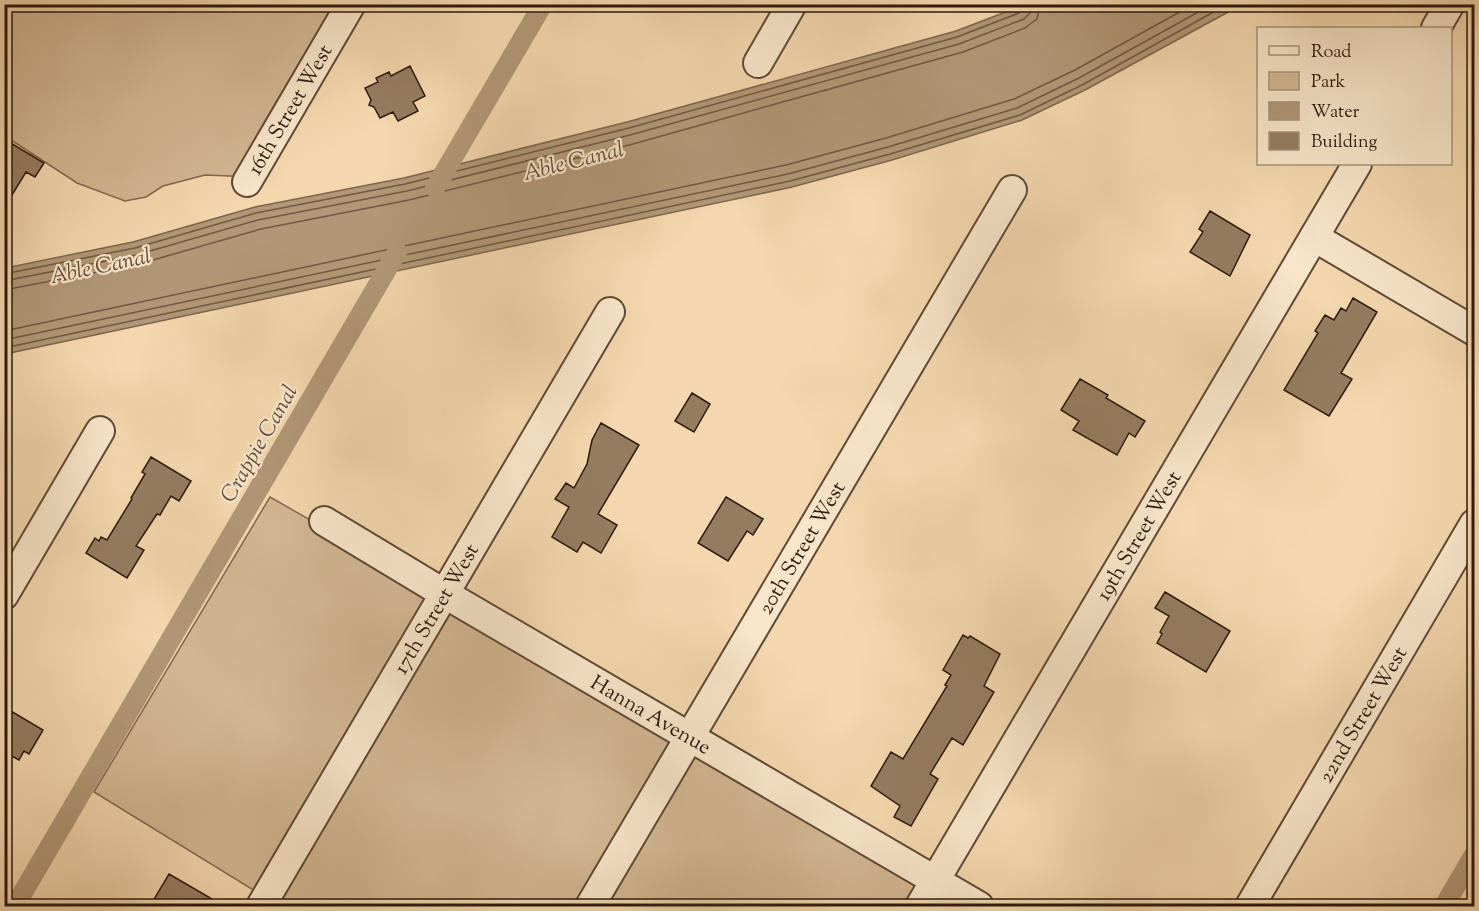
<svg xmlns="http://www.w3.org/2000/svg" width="1479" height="911" font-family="'Sorts Mill Goudy',serif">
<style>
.green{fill:#d2b793;stroke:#806850;stroke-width:1.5}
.water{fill:#b19777;stroke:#7d654d;stroke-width:1.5}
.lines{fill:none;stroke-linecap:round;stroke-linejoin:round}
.shore{stroke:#705842;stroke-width:1.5}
.canal{stroke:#b19777;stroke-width:20}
.building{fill:#957c61;stroke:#2e1a0d;stroke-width:1.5}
.minor-casing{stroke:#604935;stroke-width:32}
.minor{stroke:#f8e5ca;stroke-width:28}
.labels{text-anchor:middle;stroke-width:4.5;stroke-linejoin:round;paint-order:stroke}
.street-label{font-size:21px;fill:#2e1a0d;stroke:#f8e5ca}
.water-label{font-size:22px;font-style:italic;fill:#624c37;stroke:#f8e5ca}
</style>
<rect width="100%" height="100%" fill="#f4d7ae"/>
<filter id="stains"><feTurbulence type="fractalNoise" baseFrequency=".00333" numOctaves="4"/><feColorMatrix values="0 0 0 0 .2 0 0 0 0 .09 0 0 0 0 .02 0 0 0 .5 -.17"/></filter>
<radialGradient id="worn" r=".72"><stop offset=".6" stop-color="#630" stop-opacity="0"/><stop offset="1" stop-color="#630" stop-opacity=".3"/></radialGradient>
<path class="green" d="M 4,5 L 349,5 L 253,177 L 205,175 L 163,186 L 146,197 L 125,201 L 77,183 L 5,136 Z
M 270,497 L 569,668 L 929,885 L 915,906 L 264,906 L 268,899 L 94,792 Z"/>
<path class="water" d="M 1024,5 L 1241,5 L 1085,90 L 1022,120 L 892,160 L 792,187 L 5,354 L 5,268 L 133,242 L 255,207 L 404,178 L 627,122 L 956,31 Z"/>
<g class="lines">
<path class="shore" d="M 4,274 L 135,248 L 256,213 L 405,184 L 629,128 L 957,37 L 1019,13 L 1023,9 L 1024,4
M 4,281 L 136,255 L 258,220 L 407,191 L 630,135 L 959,44 L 1024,19 L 1030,13 L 1031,4
M 4,290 L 139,264 L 261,229 L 409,200 L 633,144 L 797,98 L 963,52 L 1025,28 L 1037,19 L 1040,4
M 4,331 L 786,165 L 886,138 L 1014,99 L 1075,70 L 1194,4
M 4,340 L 788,174 L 888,147 L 1017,108 L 1079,78 L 1213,4
M 4,348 L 790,181 L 890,154 L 1020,115 L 1082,85 L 1228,4"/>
<path class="canal" d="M 435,188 L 543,4
M 15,906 L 397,252
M 1444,906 L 1474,855"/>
</g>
<path class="building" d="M 410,66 L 425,96 L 413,102 L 418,111 L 398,121 L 393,112 L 380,118 L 374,107 L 369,105 L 371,100 L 365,88 L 378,82 L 376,78 L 389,72 L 391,76 Z
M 4,139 L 44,163 L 35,177 L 26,172 L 4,208 Z
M 1210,211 L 1250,235 L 1230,276 L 1190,252 L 1203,232 L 1199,229 Z
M 1353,298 L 1377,312 L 1341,373 L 1352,379 L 1329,416 L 1284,390 L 1318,333 L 1315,331 L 1325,315 L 1334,320 L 1341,308 L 1346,311 Z
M 1080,379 L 1108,395 L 1106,398 L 1145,421 L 1135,437 L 1129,433 L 1117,455 L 1073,430 L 1079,421 L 1061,410 Z
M 692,393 L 710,404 L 694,432 L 675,421 Z
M 601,423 L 639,445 L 598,514 L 617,525 L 601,553 L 583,542 L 577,552 L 552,537 L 569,507 L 555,499 L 566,483 L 574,488 L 587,464 L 592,440 Z
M 151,457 L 191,481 L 179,501 L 171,496 L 160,515 L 157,514 L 136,546 L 144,550 L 127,578 L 86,553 L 95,538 L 99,541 L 101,537 L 107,540 L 132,499 L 131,498 L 145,474 L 142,472 Z
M 726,497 L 763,519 L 753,535 L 747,531 L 728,561 L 698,543 Z
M 1165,592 L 1230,631 L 1206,672 L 1157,643 L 1162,634 L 1160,632 L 1169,616 L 1155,608 Z
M 963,635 L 968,638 L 970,636 L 1000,654 L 984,686 L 994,692 L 963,745 L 952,738 L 930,774 L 938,779 L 911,826 L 894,817 L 900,806 L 871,786 L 891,752 L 903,759 L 947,686 L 945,685 L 951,675 L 943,670 Z
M 4,707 L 43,730 L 29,754 L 24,751 L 19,760 L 4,752 Z
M 169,874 L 224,906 L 150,906 Z"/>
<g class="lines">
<g class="minor-casing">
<g id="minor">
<path d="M 1436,28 L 1450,4"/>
<path d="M 758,63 L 792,4"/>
<path id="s1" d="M 247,182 L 351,4"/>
<path d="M 1314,237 L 1474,331"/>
<path id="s2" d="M 324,521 L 445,594 L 979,906"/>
<path d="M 4,595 L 100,431"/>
<path id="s3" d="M 261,906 L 610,312"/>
<path id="s4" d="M 590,906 L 1012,190"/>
<path id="s5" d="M 920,906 L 1357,164"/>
<path id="s6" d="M 1250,906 L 1474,524"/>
</g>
</g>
<use href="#minor" class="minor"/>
</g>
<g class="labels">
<g class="street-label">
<text dy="7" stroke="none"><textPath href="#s1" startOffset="84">16th Street West</textPath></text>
<text dy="7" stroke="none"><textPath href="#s5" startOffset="430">19th Street West</textPath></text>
<text dy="7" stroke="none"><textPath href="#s4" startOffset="416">20th Street West</textPath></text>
<text dy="7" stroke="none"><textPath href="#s3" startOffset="345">17th Street West</textPath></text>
<text dy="7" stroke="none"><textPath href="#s2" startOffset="380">Hanna Avenue</textPath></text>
<text dy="7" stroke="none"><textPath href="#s6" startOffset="222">22nd Street West</textPath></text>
</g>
<g class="water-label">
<text transform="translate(573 160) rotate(-14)" y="8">Able Canal</text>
<text transform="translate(100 265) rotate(-12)" y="8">Able Canal</text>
<text transform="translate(258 443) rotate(-60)" y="8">Crappie Canal</text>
</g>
</g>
<rect width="1479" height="911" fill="none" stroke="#f4d7ae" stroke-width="24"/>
<rect x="6" y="6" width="1467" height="899" fill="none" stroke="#2e1a0d" stroke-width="3"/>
<rect x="12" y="12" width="1455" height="887" fill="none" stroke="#2e1a0d" stroke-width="1.5"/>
<rect x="1257" y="27" width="195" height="138" fill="#f8e5ca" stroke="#a7947e" stroke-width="1.5"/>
<rect x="1269" y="46" width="30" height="9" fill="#f8e5ca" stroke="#a7947e" stroke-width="1.5"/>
<text x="1311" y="57" font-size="18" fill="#2e1a0d">Road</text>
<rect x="1269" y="72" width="30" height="18" fill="#d2b793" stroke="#a7947e" stroke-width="1.5"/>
<text x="1311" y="87" font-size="18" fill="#2e1a0d">Park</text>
<rect x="1269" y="102" width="30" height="18" fill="#b19777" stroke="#a7947e" stroke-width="1.5"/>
<text x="1311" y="117" font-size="18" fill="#2e1a0d">Water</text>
<rect x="1269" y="132" width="30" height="18" fill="#957c61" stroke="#a7947e" stroke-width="1.5"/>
<text x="1311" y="147" font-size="18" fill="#2e1a0d">Building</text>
<rect width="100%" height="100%" filter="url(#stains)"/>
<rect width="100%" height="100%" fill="url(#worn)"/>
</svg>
